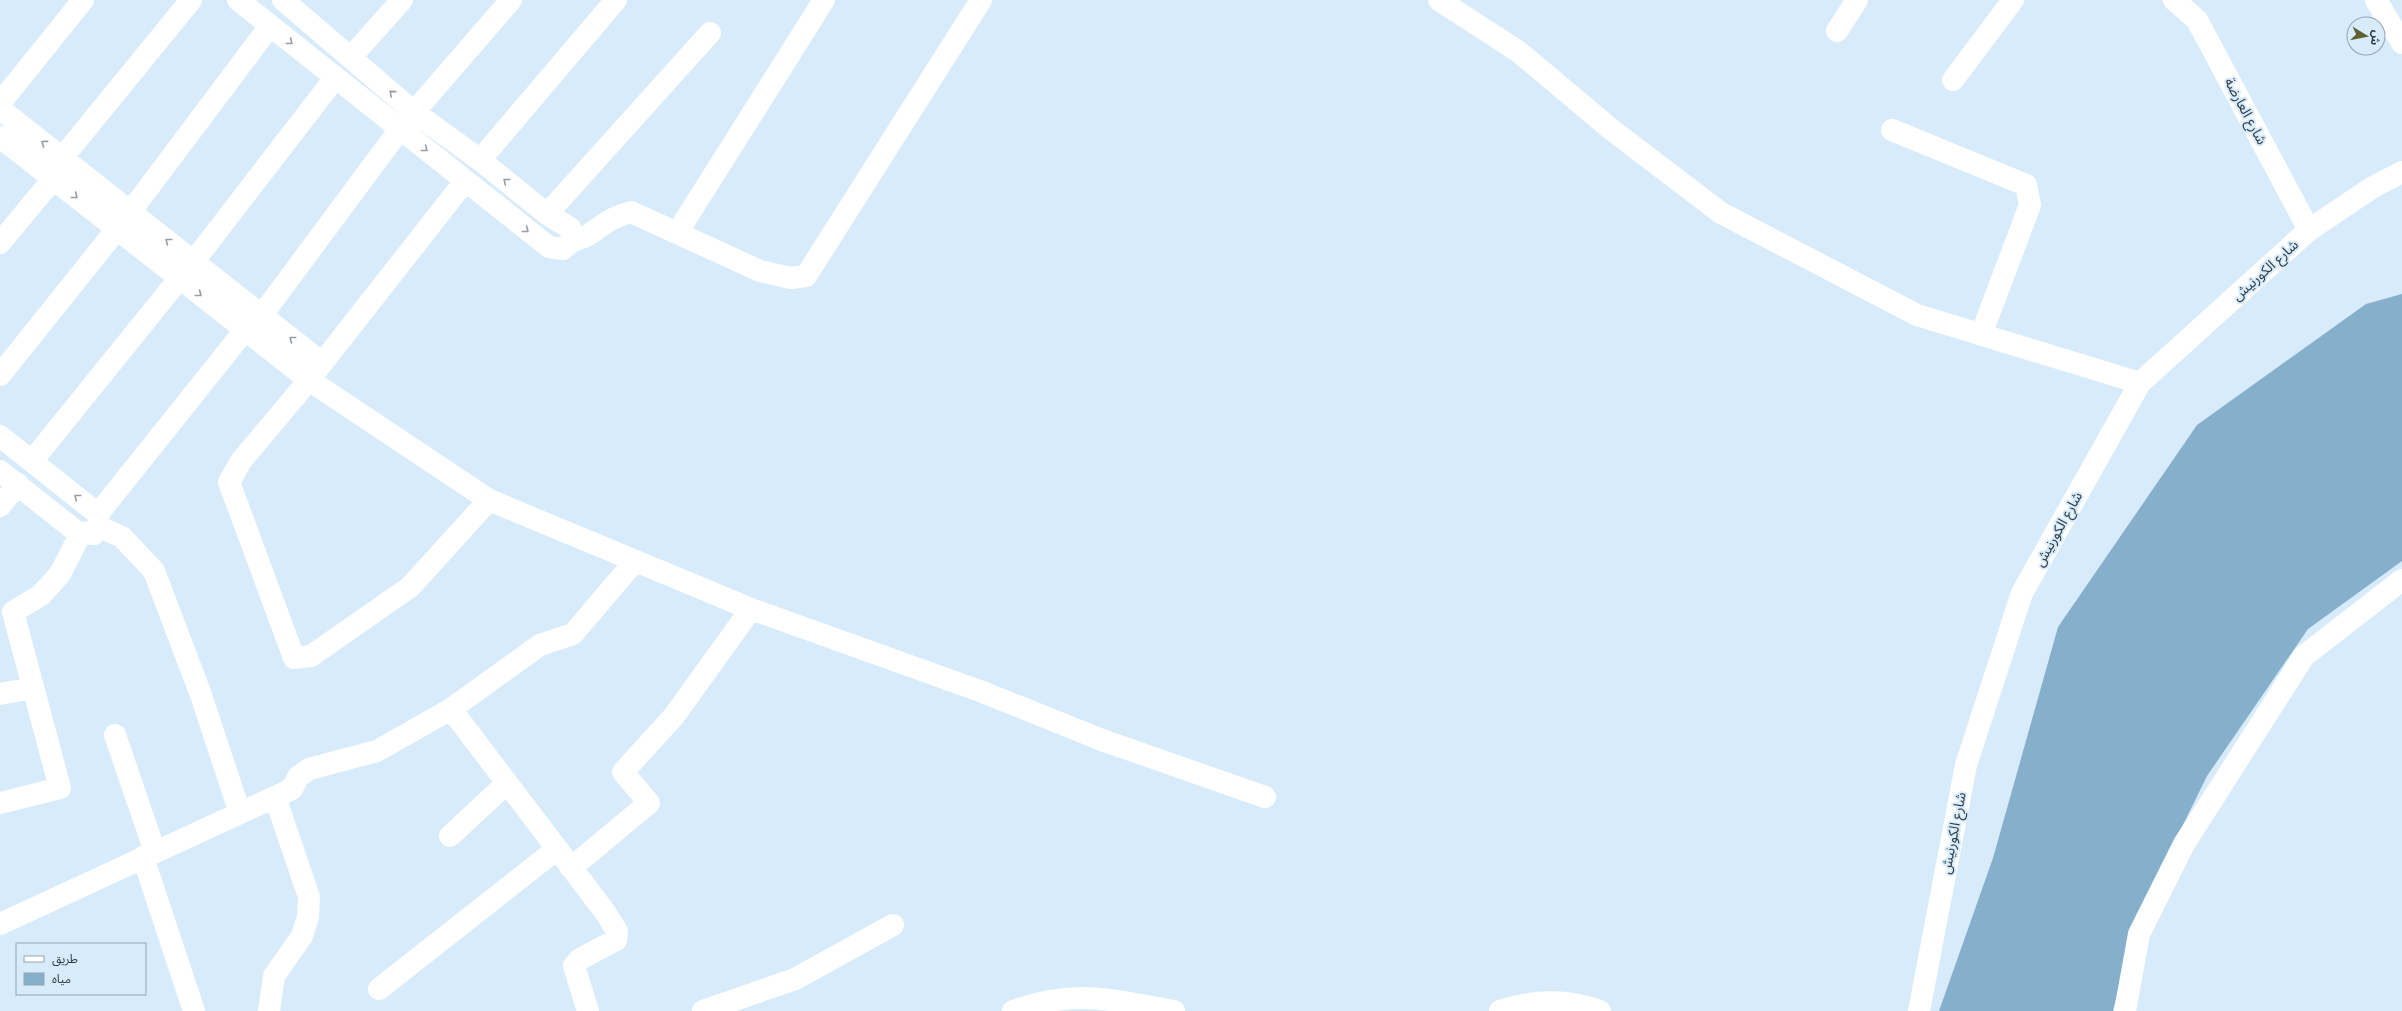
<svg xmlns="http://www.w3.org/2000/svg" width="2402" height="1011" font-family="'Noto Sans','Noto Sans Arabic',sans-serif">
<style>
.water{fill:#86afcb}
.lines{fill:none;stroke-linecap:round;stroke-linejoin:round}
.minor{stroke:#fff;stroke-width:22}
.oneway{stroke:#969da2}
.labels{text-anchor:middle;stroke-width:4;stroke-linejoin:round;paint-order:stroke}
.street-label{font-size:14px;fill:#2e3b45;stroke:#d7ebfa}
</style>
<rect width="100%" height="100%" fill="#d7ebfa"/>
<path class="water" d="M 2402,294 L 2402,561 L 2308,629 L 2207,776 L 2134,925 L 2113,1011 L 1939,1011 L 1993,858 L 2058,627 L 2197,425 L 2366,304 Z"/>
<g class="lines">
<path class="minor" d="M 238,0 L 549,247 L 563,249 C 575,237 578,241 590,234 C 607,222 610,218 631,212 L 760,271 L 791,278 L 806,276 L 981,0
M 283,0 L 414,112 L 480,160 L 547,214 L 570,228 L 573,239
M 1439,0 L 1519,52 L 1612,130 L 1721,213 L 1917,315 L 2140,383
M 2174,0 L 2197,20 L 2309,230
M 2376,0 L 2402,43
M 1837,31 L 1857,0
M 351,57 L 402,0
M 1953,80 L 2013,0
M 0,103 L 83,0
M 0,109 L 322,363
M 414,112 L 511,0
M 1892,130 L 2026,185 L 2030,205 L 1981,335
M 0,137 L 309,380 L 489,500 L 751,609 L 980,691 L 1102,740 L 1265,797
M 63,157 L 191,0
M 480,160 L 616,0
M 465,181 L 309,380 L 241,461 L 229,482 L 294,658 L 311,656 L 410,587 L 489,500
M 131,211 L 270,26
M 547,214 L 710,33
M 677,233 L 824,0
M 0,243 L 53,179
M 194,261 L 335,78
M 262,315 L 400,129
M 0,375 L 117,229
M 0,436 L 98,514 L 99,527 L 94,534 L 77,532 L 0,471
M 32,461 L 179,279
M 0,506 L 18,484
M 98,514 L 245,330
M 99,527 L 122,537 L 154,571 L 201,695 L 240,813
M 0,694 L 33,688
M 451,709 L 605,912 L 617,931 L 616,940 L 580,959 L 574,966 L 588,1011
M 115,735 L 155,852
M 0,803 L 60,788 L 13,612 L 41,595 L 60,574 L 81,533
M 450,836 L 507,783
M 143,857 L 194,1011
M 571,868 L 649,803 L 623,772 L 674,716 L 751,609
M 0,924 L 292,789 L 298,777 L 309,769 L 377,751 L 451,709 L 540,645 L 573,634 L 635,561
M 379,989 L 557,849
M 269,1011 L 274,976 L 302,936 L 308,917 L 309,897 L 275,797
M 703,1011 L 795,979 L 893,925
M 1013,1011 C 1077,988 1109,1000 1174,1011
M 1500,1011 C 1533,1000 1567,999 1600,1011
M 1919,1011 L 1966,765 L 2022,593 L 2140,383 L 2309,230 L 2373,187 L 2402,172
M 2125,1011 L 2139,934 L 2184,844 L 2304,656 L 2402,580"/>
</g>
<defs><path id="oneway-chevron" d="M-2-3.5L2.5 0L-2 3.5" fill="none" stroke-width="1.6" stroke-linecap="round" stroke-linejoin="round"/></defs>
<g class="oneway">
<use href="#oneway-chevron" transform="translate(290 42) rotate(39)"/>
<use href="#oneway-chevron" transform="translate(392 93) rotate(-139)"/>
<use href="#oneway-chevron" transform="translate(44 143) rotate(-143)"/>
<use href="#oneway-chevron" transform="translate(425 149) rotate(39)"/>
<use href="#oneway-chevron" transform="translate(506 181) rotate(-141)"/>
<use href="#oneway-chevron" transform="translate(75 196) rotate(38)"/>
<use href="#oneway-chevron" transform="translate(526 230) rotate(38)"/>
<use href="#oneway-chevron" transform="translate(168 241) rotate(-142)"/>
<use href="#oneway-chevron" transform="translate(199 294) rotate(38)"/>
<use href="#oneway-chevron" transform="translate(292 339) rotate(-142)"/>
<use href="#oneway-chevron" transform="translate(77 497) rotate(-141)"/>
</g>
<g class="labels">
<g class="street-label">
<text transform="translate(2246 111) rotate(62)" y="5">شارع العارضة</text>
<text transform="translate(2265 270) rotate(-42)" y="5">شارع الكورنيش</text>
<text transform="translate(2058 529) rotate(-61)" y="5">شارع الكورنيش</text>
<text transform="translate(1953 833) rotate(-79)" y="5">شارع الكورنيش</text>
</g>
</g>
<rect x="16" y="943" width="130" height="52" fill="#d7ebfa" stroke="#93a5b2"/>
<rect x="24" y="956" width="20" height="6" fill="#ffffff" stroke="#93a5b2"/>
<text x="52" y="963" font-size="12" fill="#2e3b45">طريق</text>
<rect x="24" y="973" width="20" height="12" fill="#86afcb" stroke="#93a5b2"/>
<text x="52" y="983" font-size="12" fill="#2e3b45">مياه</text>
<g transform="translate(2366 36) rotate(100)"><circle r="19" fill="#d7ebfa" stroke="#93a5b2"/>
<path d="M0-3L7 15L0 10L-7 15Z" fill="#5f612e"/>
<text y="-6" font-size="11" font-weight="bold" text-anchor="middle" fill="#2e3b45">ش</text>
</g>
</svg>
